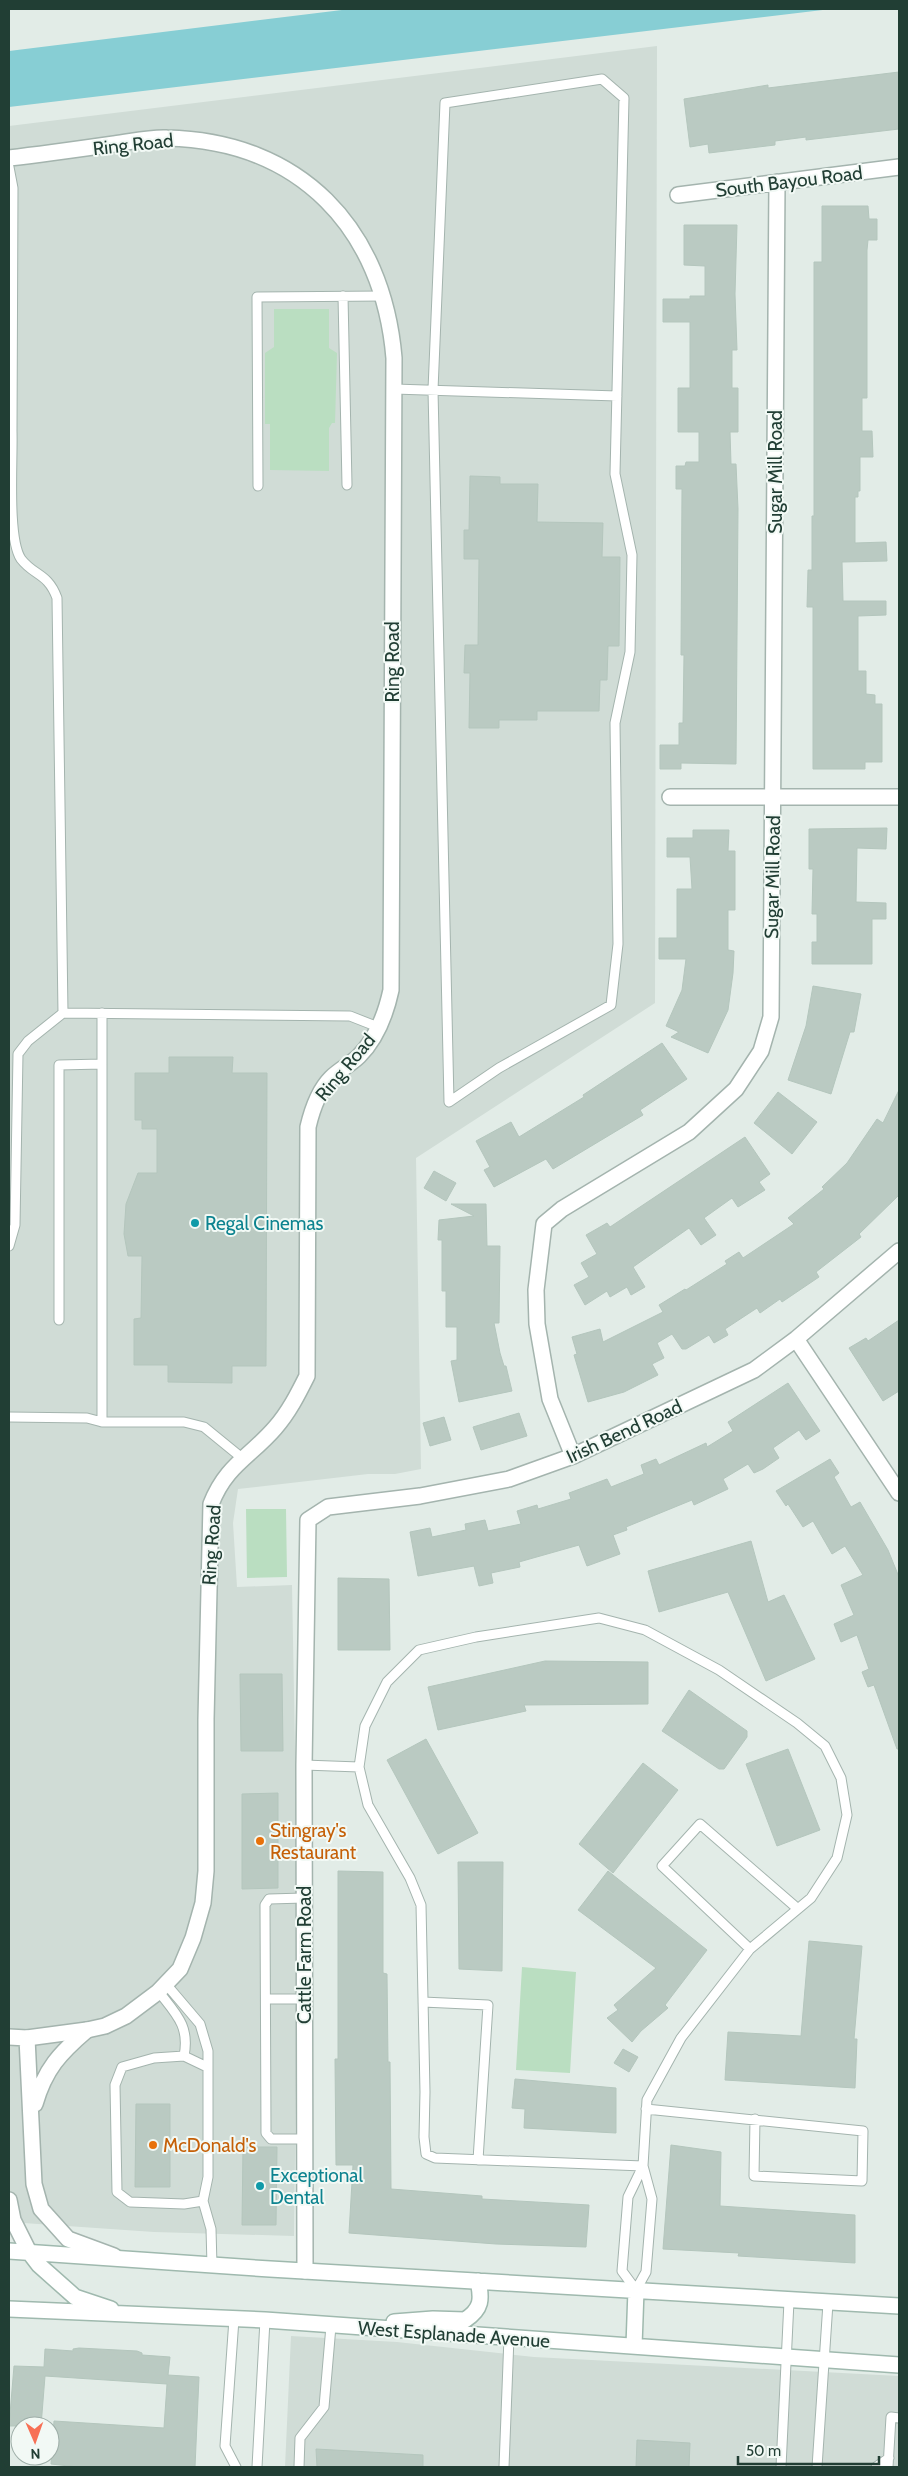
<svg xmlns="http://www.w3.org/2000/svg" width="908" height="2476" font-family="Cabin,sans-serif">
<style>
.built{fill:#d0dcd6}
.green{fill:#badec1}
.water{fill:#87ced4}
.building{fill:#bacac2;stroke:#b4c6bd}
.lines{fill:none;stroke-linecap:round;stroke-linejoin:round}
.service-casing{stroke:#a4b4ae;stroke-width:11}
.minor-casing{stroke:#a4b4ae;stroke-width:18}
.tertiary-casing{stroke:#a4b4ae;stroke-width:18}
.secondary-casing{stroke:#9fb9ae;stroke-width:18}
.service{stroke:#fff;stroke-width:9}
.minor{stroke:#fff;stroke-width:15}
.tertiary{stroke:#fff;stroke-width:15}
.secondary{stroke:#fff;stroke-width:15}
.culture-dot{fill:#0f9aa8;stroke:#f2f9f5;stroke-width:2}
.food-dot{fill:#e8710a;stroke:#f2f9f5;stroke-width:2}
.labels{text-anchor:middle;stroke-width:4;stroke-linejoin:round;paint-order:stroke}
.street-label{font-size:19px;fill:#213e34;stroke:#f2f9f5}
.culture-label{font-size:19px;fill:#0d838f;stroke:#f2f9f5;text-anchor:start}
.food-label{font-size:19px;fill:#c56008;stroke:#f2f9f5;text-anchor:start}
</style>
<rect width="100%" height="100%" fill="#e2ece7"/>
<path class="built" d="M 657,46 L 655,1003 L 416,1158 L 421,1469 L 395,1474 L 368,1474 L 238,1489 L 233,1523 L 237,1587 L 292,1585 L 298,1913 L 294,2236 L 154,2232 L 9,2222 L 9,126 Z
M 291,2336 L 397,2342 L 534,2357 L 899,2376 L 899,2467 L 285,2467 Z"/>
<path class="green" d="M 274,309 L 329,309 L 329,348 L 337,353 L 335,423 L 332,423 L 329,428 L 329,471 L 270,470 L 270,424 L 265,424 L 265,353 L 274,347 Z
M 246,1509 L 286,1509 L 287,1577 L 247,1578 Z
M 522,1967 L 576,1972 L 570,2073 L 516,2070 Z"/>
<path class="water" d="M 350,9 L 831,9 L 9,107 L 9,51 Z"/>
<path class="building" d="M 899,72 L 899,129 L 806,140 L 806,137 L 775,141 L 775,145 L 709,153 L 708,144 L 690,147 L 684,99 L 768,85 L 768,88 Z
M 822,206 L 868,206 L 869,219 L 877,219 L 877,240 L 868,240 L 867,250 L 867,398 L 862,398 L 862,431 L 872,431 L 873,457 L 860,457 L 860,491 L 858,491 L 858,497 L 855,497 L 855,543 L 886,542 L 887,561 L 842,562 L 843,601 L 886,601 L 886,615 L 858,616 L 858,671 L 866,671 L 866,694 L 875,695 L 875,704 L 882,704 L 882,762 L 865,762 L 865,769 L 813,769 L 813,607 L 807,607 L 808,570 L 812,570 L 812,516 L 814,516 L 814,262 L 822,262 Z
M 684,225 L 737,225 L 735,294 L 737,350 L 732,350 L 732,388 L 738,388 L 738,432 L 730,432 L 731,464 L 736,464 L 738,509 L 736,764 L 681,763 L 681,769 L 660,769 L 660,745 L 679,745 L 679,723 L 683,723 L 684,655 L 681,655 L 682,489 L 676,489 L 676,466 L 685,466 L 686,462 L 699,462 L 699,432 L 678,432 L 678,388 L 690,388 L 690,322 L 663,322 L 663,299 L 690,299 L 690,296 L 705,296 L 705,266 L 684,265 Z
M 470,476 L 500,477 L 500,484 L 538,484 L 537,522 L 603,523 L 602,557 L 620,557 L 619,646 L 608,646 L 607,680 L 600,680 L 599,711 L 537,711 L 537,720 L 499,720 L 499,728 L 469,728 L 470,673 L 464,673 L 465,645 L 478,645 L 479,559 L 464,559 L 464,530 L 469,530 Z
M 887,828 L 886,849 L 857,848 L 856,902 L 886,903 L 886,919 L 872,919 L 872,964 L 812,964 L 812,942 L 817,942 L 817,914 L 812,914 L 813,869 L 809,869 L 809,829 Z
M 693,830 L 729,830 L 728,851 L 735,851 L 735,910 L 728,910 L 728,950 L 734,951 L 733,973 L 728,1010 L 708,1053 L 671,1037 L 679,1032 L 666,1026 L 682,990 L 686,959 L 659,959 L 659,938 L 677,938 L 677,889 L 692,889 L 690,857 L 667,857 L 667,838 L 693,838 Z
M 813,986 L 861,994 L 854,1032 L 850,1032 L 831,1094 L 788,1080 L 806,1026 Z
M 662,1043 L 687,1079 L 640,1110 L 643,1115 L 553,1169 L 546,1159 L 494,1187 L 484,1170 L 490,1167 L 476,1141 L 511,1122 L 519,1137 L 584,1097 L 583,1095 Z
M 169,1057 L 233,1057 L 232,1073 L 267,1073 L 266,1366 L 232,1366 L 232,1383 L 168,1382 L 168,1365 L 134,1365 L 134,1319 L 141,1318 L 142,1256 L 128,1256 L 124,1234 L 126,1204 L 138,1173 L 157,1173 L 157,1129 L 142,1129 L 142,1120 L 135,1120 L 135,1073 L 169,1073 Z
M 899,1090 L 899,1195 L 859,1234 L 861,1237 L 816,1272 L 819,1277 L 782,1302 L 780,1299 L 760,1313 L 757,1308 L 725,1329 L 728,1335 L 714,1343 L 709,1335 L 686,1349 L 682,1349 L 672,1334 L 657,1343 L 664,1358 L 652,1364 L 658,1375 L 624,1392 L 588,1402 L 574,1355 L 577,1354 L 572,1337 L 600,1329 L 603,1342 L 663,1312 L 659,1305 L 685,1289 L 686,1290 L 727,1264 L 725,1261 L 739,1252 L 743,1258 L 794,1224 L 788,1218 L 824,1189 L 822,1187 L 847,1163 L 877,1119 L 883,1123 Z
M 778,1092 L 817,1122 L 792,1154 L 754,1123 Z
M 745,1137 L 770,1174 L 759,1182 L 765,1190 L 738,1207 L 732,1198 L 704,1218 L 716,1235 L 701,1245 L 689,1228 L 633,1267 L 645,1287 L 631,1295 L 627,1287 L 610,1297 L 607,1291 L 585,1305 L 574,1285 L 589,1277 L 581,1263 L 597,1254 L 586,1235 L 607,1223 L 610,1227 Z
M 434,1171 L 456,1183 L 446,1201 L 424,1188 Z
M 451,1204 L 486,1204 L 487,1246 L 500,1246 L 499,1323 L 494,1323 L 500,1353 L 504,1366 L 506,1366 L 512,1391 L 459,1402 L 451,1361 L 457,1360 L 457,1327 L 446,1327 L 446,1291 L 442,1291 L 442,1240 L 438,1240 L 439,1220 L 474,1216 Z
M 899,1320 L 899,1391 L 883,1401 L 849,1348 L 866,1338 L 868,1341 Z
M 788,1383 L 820,1431 L 806,1440 L 799,1430 L 773,1448 L 779,1458 L 763,1469 L 754,1473 L 748,1464 L 723,1479 L 728,1489 L 694,1505 L 692,1500 L 626,1527 L 627,1530 L 613,1535 L 620,1554 L 587,1566 L 579,1545 L 519,1562 L 520,1567 L 491,1573 L 493,1583 L 479,1586 L 474,1566 L 418,1576 L 410,1532 L 430,1528 L 432,1537 L 466,1530 L 465,1524 L 485,1520 L 488,1531 L 521,1524 L 517,1511 L 537,1505 L 538,1509 L 571,1499 L 569,1493 L 607,1479 L 611,1487 L 644,1474 L 641,1465 L 656,1459 L 659,1465 L 706,1443 L 707,1447 L 733,1431 L 728,1422 Z
M 519,1413 L 527,1436 L 481,1450 L 473,1427 Z
M 444,1417 L 451,1440 L 430,1446 L 423,1423 Z
M 830,1459 L 839,1473 L 834,1477 L 851,1507 L 860,1502 L 888,1550 L 899,1577 L 899,1749 L 897,1749 L 874,1685 L 868,1687 L 862,1672 L 869,1669 L 857,1635 L 841,1642 L 834,1624 L 854,1615 L 841,1585 L 863,1575 L 845,1546 L 832,1554 L 813,1521 L 803,1527 L 788,1504 L 786,1506 L 776,1491 Z
M 751,1541 L 768,1602 L 784,1595 L 815,1659 L 766,1681 L 728,1592 L 659,1612 L 648,1571 Z
M 338,1578 L 389,1579 L 390,1650 L 338,1650 Z
M 545,1661 L 648,1662 L 648,1704 L 524,1705 L 526,1711 L 438,1730 L 428,1687 Z
M 240,1674 L 282,1674 L 283,1751 L 241,1751 Z
M 689,1690 L 747,1731 L 747,1737 L 724,1769 L 719,1769 L 662,1731 Z
M 426,1739 L 478,1833 L 438,1854 L 387,1760 Z
M 788,1749 L 820,1830 L 777,1846 L 746,1764 Z
M 643,1763 L 678,1790 L 613,1873 L 579,1844 Z
M 278,1793 L 278,1888 L 242,1889 L 242,1794 Z
M 458,1862 L 503,1862 L 502,1971 L 459,1969 Z
M 338,1871 L 383,1872 L 383,1973 L 387,1974 L 388,2062 L 390,2062 L 391,2189 L 482,2196 L 482,2199 L 589,2205 L 586,2247 L 496,2244 L 349,2233 L 353,2165 L 336,2165 L 335,2059 L 338,2059 Z
M 608,1871 L 707,1950 L 665,2005 L 668,2008 L 641,2031 L 632,2042 L 607,2018 L 618,2010 L 614,2005 L 656,1968 L 578,1910 Z
M 809,1941 L 862,1946 L 854,2039 L 857,2039 L 855,2088 L 725,2080 L 728,2032 L 801,2036 Z
M 623,2049 L 638,2057 L 629,2072 L 614,2063 Z
M 515,2079 L 616,2088 L 616,2133 L 524,2128 L 525,2109 L 512,2108 Z
M 136,2104 L 170,2104 L 170,2187 L 135,2187 Z
M 671,2145 L 721,2152 L 720,2206 L 855,2215 L 855,2263 L 738,2256 L 739,2253 L 663,2249 Z
M 243,2147 L 277,2147 L 276,2225 L 242,2225 Z
M 79,2348 L 137,2351 L 142,2353 L 142,2355 L 170,2357 L 168,2375 L 199,2377 L 195,2467 L 78,2467 L 51,2464 L 54,2421 L 164,2428 L 167,2384 L 45,2376 L 41,2426 L 9,2426 L 14,2366 L 44,2367 L 45,2349 L 73,2351 L 73,2349 Z
M 637,2440 L 690,2443 L 689,2467 L 636,2467 Z
M 316,2449 L 423,2455 L 423,2467 L 317,2467 Z"/>
<g class="lines">
<g class="service-casing">
<path id="service" d="M 602,79 L 624,98 L 615,474 L 632,555 L 630,652 L 615,723 L 618,944 L 611,1005 L 499,1068 L 449,1102 L 433,390 L 445,103 Z
M 9,167 L 13,188 L 12,431
M 343,296 L 347,485
M 394,389 L 617,396
M 9,431 L 12,431 C 13,459 7,538 21,559 C 34,576 48,573 57,598 L 63,1013 L 28,1041 L 18,1054 L 15,1225 L 9,1246
M 258,486 L 257,297 L 384,296
M 63,1013 L 350,1016 L 378,1027
M 59,1320 L 59,1065 L 102,1064
M 9,1417 L 87,1418 L 102,1422 L 184,1422 L 204,1427 L 242,1458
M 102,1422 L 102,1013
M 599,1618 L 645,1630 L 719,1670 L 797,1723 L 825,1746 L 841,1778 L 847,1815 L 837,1858 L 811,1898 L 750,1949 L 681,2038 L 647,2100 L 643,2166 L 435,2158 L 426,2154 L 424,2137 L 425,2092 L 421,1905 L 410,1878 L 368,1805 L 359,1767 L 365,1726 L 387,1682 L 419,1650 L 476,1637 Z
M 304,1765 L 359,1767
M 304,1898 L 269,1899 L 265,1905 L 266,2133 L 271,2139 L 304,2139
M 750,1949 L 662,1866 L 700,1824 L 798,1909
M 166,1984 L 200,2024 L 208,2051 L 208,2177 L 203,2201 L 184,2204 L 130,2202 L 117,2192 L 115,2085 L 122,2067 L 154,2058 L 184,2056 L 207,2067
M 159,1992 C 176,2014 190,2026 184,2056
M 266,1999 L 304,1999
M 423,2002 L 488,2005 L 478,2160
M 646,2109 L 863,2131 L 862,2181 L 754,2176 L 755,2119
M 643,2166 L 652,2199 L 646,2272 L 636,2290 L 622,2271 L 628,2197 Z
M 203,2201 L 211,2229 L 212,2265
M 234,2319 L 225,2446 L 236,2467
M 257,2467 L 265,2320
M 299,2467 L 300,2438 L 324,2407 L 331,2326
M 504,2467 L 509,2337
M 781,2467 L 789,2301
M 817,2467 L 828,2303
M 876,2467 L 889,2458
M 888,2467 L 891,2417 L 899,2418"/>
</g>
<g class="minor-casing">
<path id="minor" d="M 9,158 C 44,154 79,149 114,144 C 131,142 149,137 167,138 C 300,141 383,228 394,358 L 391,990 C 386,1013 376,1039 359,1056 C 351,1064 339,1070 331,1078 C 318,1091 312,1110 308,1127 L 307,1376 C 298,1394 289,1412 275,1428 C 250,1457 226,1465 211,1504 L 206,1719 L 206,1871 L 203,1903 L 193,1938 L 180,1969 L 158,1992 L 126,2016 L 105,2026 L 87,2030 L 27,2038
M 678,195 L 899,167
M 670,797 L 899,797
M 796,1339 L 899,1493
M 573,1456 L 550,1399 L 537,1324 L 536,1290 L 544,1224 L 562,1209 L 689,1132 L 736,1089 L 761,1051 L 771,1017 L 777,182
M 305,2271 L 304,1765 L 308,1520 L 328,1507 L 420,1496 L 509,1479 L 573,1456 L 754,1370 L 796,1339 L 899,1251"/>
</g>
<g class="tertiary-casing">
<path id="tertiary" d="M 9,2037 L 27,2038 L 34,2184 L 41,2209 L 68,2239 L 114,2256
M 35,2104 C 45,2069 60,2053 87,2030
M 9,2200 L 13,2220 L 29,2252"/>
</g>
<g class="secondary-casing">
<path id="secondary" d="M 9,2251 L 270,2269 L 899,2306
M 29,2252 L 39,2265 L 75,2297 L 111,2309
M 9,2309 L 265,2320 L 899,2365
M 394,2322 L 433,2319 L 465,2320 C 482,2309 482,2299 478,2281
M 634,2346 L 636,2290"/>
</g>
<use href="#service" class="service"/>
<use href="#minor" class="minor"/>
<use href="#tertiary" class="tertiary"/>
<use href="#secondary" class="secondary"/>
</g>
<g class="culture-dot">
<circle cx="195" cy="1223" r="5"/>
<circle cx="260" cy="2186" r="5"/>
</g>
<g class="food-dot">
<circle cx="260" cy="1841" r="5"/>
<circle cx="153" cy="2145" r="5"/>
</g>
<g class="labels">
<g class="street-label">
<text transform="translate(133 144) rotate(-6)" y="7">Ring Road</text>
<text transform="translate(789 181) rotate(-7)" y="7">South Bayou Road</text>
<text transform="translate(775 472) rotate(-90)" y="7">Sugar Mill Road</text>
<text transform="translate(392 662) rotate(-90)" y="7">Ring Road</text>
<text transform="translate(772 877) rotate(-89)" y="7">Sugar Mill Road</text>
<text transform="translate(345 1067) rotate(-50)" y="7">Ring Road</text>
<text transform="translate(624 1431) rotate(-25)" y="7">Irish Bend Road</text>
<text transform="translate(211 1545) rotate(-86)" y="7">Ring Road</text>
<text transform="translate(304 1955) rotate(-90)" y="7">Cattle Farm Road</text>
<text transform="translate(454 2334) rotate(4)" y="7">West Esplanade Avenue</text>
</g>
<g class="culture-label">
<text x="205" y="1230">Regal Cinemas</text>
<text x="270" y="2182">Exceptional<tspan x="270" dy="22">Dental</tspan></text>
</g>
<g class="food-label">
<text x="270" y="1837">Stingray's<tspan x="270" dy="22">Restaurant</tspan></text>
<text x="163" y="2152">McDonald's</text>
</g>
</g>
<rect width="908" height="2476" fill="none" stroke="#213e34" stroke-width="20"/>
<g transform="translate(35 2441) rotate(178)"><circle r="24" fill="#f2f9f5" stroke="#9eaea8"/>
<path d="M0-4L9 19L0 12L-9 19Z" fill="#f77055"/>
<text y="-8" font-size="14" font-weight="bold" text-anchor="middle" fill="#213e34">N</text>
</g>
<path d="M738 2456v8h141v-8" fill="none" stroke="#213e34" stroke-width="2.5"/>
<text x="746" y="2456" font-size="15" fill="#213e34" stroke="#f2f9f5" stroke-width="4" paint-order="stroke">50 m</text>
</svg>
